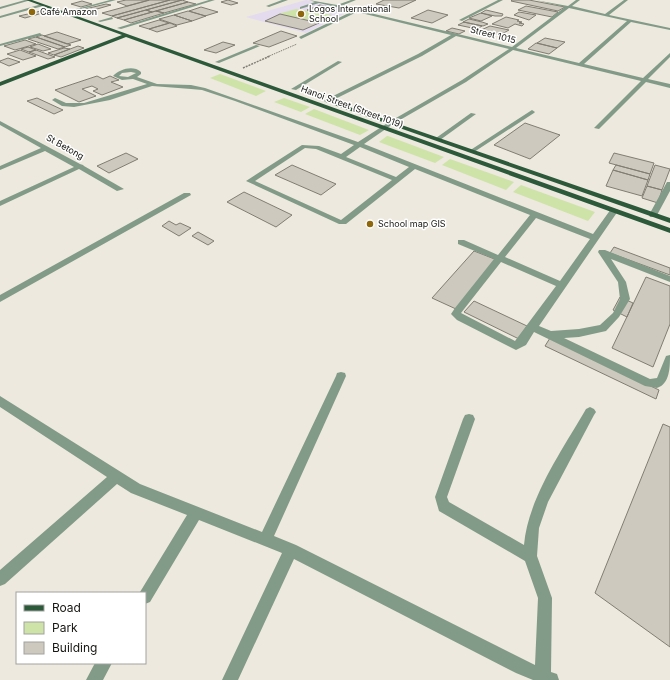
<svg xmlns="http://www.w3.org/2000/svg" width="670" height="680" font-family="Inter,sans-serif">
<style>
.education{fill:#e4dbef}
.green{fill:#cee3a8}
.building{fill:#cdc9be;stroke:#817d73}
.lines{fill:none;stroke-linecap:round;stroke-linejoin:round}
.path-far1{stroke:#817e77;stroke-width:1;stroke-dasharray:1.5 1;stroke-linecap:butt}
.path{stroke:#817e77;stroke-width:1.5;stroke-dasharray:2 1;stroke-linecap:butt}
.minor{fill:#829b88;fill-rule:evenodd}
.major{fill:#2b593a;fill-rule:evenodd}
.poi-dot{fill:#8e660b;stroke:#fff;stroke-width:1.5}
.labels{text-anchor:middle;stroke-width:3;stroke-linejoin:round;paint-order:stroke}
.far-poi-label{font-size:9px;fill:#171612;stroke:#fff;text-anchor:start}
.far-street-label{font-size:9px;fill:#171612;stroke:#fff}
</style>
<rect width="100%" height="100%" fill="#ede9de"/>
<path class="education" d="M 306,0 L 352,10 L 306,33 L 246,17 Z"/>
<path class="green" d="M 296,9 L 332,15 L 319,22 L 278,14 Z
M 220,74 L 266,91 L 256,96 L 210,78 Z
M 284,98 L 310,107 L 301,112 L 274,102 Z
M 314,109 L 369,130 L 360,135 L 305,114 Z
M 387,136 L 388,136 L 444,157 L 435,163 L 379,142 Z
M 450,159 L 514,182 L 506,190 L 442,165 Z
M 521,185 L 595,212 L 588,221 L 513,192 Z"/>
<path class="building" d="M 126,0 L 149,0 L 127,6 L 117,2 Z
M 150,0 L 170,0 L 112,16 L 102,13 Z
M 170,0 L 182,0 L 117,18 L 112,16 Z
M 182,0 L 188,2 L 152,12 L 146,10 Z
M 228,0 L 238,3 L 231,5 L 221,2 Z
M 384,0 L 416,0 L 399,8 L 376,4 Z
M 512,0 L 529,0 L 565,7 L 558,11 L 511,1 Z
M 82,1 L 92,4 L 81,7 L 71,4 Z
M 188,2 L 196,4 L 164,13 L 156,11 Z
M 106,4 L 111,5 L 90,11 L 85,9 Z
M 320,5 L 329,7 L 316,12 L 307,10 Z
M 526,6 L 558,12 L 552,17 L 518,10 Z
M 201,7 L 218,12 L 205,16 L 189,11 Z
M 146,10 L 152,12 L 124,20 L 117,18 Z
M 428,10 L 448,15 L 432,23 L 411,18 Z
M 486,10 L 503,14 L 502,16 L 495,16 L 481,13 Z
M 41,11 L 46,12 L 25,18 L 19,16 Z
M 156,11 L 164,13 L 131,23 L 124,20 Z
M 188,11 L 206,16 L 192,21 L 174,15 Z
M 519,12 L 536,15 L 529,20 L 514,15 Z
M 481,13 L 492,16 L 481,21 L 469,18 Z
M 280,14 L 319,23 L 303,30 L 265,21 Z
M 174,15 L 192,21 L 177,25 L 159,19 Z
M 506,17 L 519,20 L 517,21 L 522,22 L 519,23 L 524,24 L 522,26 L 515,24 L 508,28 L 492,24 Z
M 469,19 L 482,22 L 488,24 L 483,26 L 463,22 Z
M 159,20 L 169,23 L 149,29 L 139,26 Z
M 464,22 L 482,26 L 477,29 L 458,25 Z
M 170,23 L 177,26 L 157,32 L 149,29 Z
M 490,26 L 509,30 L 500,35 L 481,30 Z
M 452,28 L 465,31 L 459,34 L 446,31 Z
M 281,31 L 297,36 L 269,47 L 253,43 Z
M 57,32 L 81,40 L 67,44 L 44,36 Z
M 42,35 L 71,45 L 65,47 L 36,37 Z
M 36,37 L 65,47 L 58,49 L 28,39 Z
M 545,38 L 565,42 L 557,48 L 537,43 Z
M 25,40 L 36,44 L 15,50 L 4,46 Z
M 223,42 L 235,45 L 216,53 L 204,50 Z
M 536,43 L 557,48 L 549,54 L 528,49 Z
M 38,44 L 51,49 L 43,51 L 30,47 Z
M 78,46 L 84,48 L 61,57 L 54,55 Z
M 28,47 L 36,50 L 29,52 L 21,49 Z
M 64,48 L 70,49 L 54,55 L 48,53 Z
M 20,50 L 36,56 L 23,60 L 7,54 Z
M 36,50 L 55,57 L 48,59 L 29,52 Z
M 8,58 L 20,62 L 9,66 L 0,62 L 0,61 Z
M 97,76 L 103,79 L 110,76 L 119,80 L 111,82 L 123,87 L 102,95 L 93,91 L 98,89 L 92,86 L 82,89 L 96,96 L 79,102 L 55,90 Z
M 37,98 L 63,110 L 54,114 L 27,101 Z
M 525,123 L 560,135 L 530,159 L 494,145 Z
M 126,153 L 138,159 L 109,173 L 97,166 Z
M 614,153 L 654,163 L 650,174 L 609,163 Z
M 292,165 L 336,184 L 321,195 L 275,175 Z
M 616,165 L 650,174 L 648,180 L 613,170 Z
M 655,165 L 670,169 L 662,190 L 647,186 Z
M 613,170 L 648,180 L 642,196 L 606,186 Z
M 647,186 L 662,190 L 658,203 L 642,198 Z
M 244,192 L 292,215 L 276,227 L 227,202 Z
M 169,221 L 176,225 L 180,223 L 191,228 L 179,236 L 162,226 Z
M 198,232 L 214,241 L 208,245 L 192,236 Z
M 614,247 L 670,268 L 670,275 L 610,253 Z
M 474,251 L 497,260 L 456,309 L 432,298 Z
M 646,277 L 670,286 L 670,324 L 653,367 L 612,348 Z
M 620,297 L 633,303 L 627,317 L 613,310 Z
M 474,301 L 527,326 L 519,339 L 464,312 Z
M 550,338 L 659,390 L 656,399 L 545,346 Z
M 663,424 L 670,427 L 670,647 L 595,593 Z"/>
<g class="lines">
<path class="path-far1" d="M 267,57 L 297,44"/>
<path class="path" d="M 243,68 L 270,56"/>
<path class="minor" d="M 25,0 L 31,0 L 0,9 L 0,7 Z
M 110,0 L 116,0 L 71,12 L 69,11 Z
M 209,0 L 215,0 L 121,29 L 117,28 Z
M 282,0 L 288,0 L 269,7 L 266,6 Z
M 309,0 L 337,5 L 351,0 L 356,0 L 341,6 L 512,47 L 565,7 L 535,0 L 568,6 L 576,0 L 580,0 L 572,6 L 605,14 L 624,0 L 628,0 L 609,15 L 670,28 L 670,30 L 631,22 L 584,64 L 643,78 L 670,53 L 670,57 L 648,79 L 670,84 L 670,88 L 646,82 L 599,129 L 594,128 L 641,81 L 513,50 L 466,82 L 393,124 L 364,144 L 593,234 L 611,209 L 617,209 L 618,211 L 539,326 L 551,331 L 579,329 L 600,325 L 613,313 L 620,299 L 618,282 L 598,252 L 599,250 L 605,250 L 670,276 L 670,282 L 611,259 L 626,282 L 630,299 L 619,317 L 606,331 L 579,337 L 564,338 L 650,379 L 657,378 L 666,356 L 670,355 C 670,367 670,384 657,388 L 645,386 L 534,332 L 526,345 L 516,350 L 457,320 L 451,314 L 455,308 L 494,259 L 458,244 L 458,240 L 464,240 L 498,255 L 530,215 L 415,169 L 346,224 L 339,224 L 246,181 L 302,145 L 319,146 L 341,154 L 354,145 L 235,101 L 202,90 L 191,89 L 152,86 L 110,100 L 74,107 L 62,106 L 52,100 L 55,98 L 66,103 L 84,103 L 147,84 L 133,79 L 122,80 L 113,76 C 120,69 133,65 141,72 L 141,74 L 137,77 L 157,84 L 191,85 L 205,88 L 358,142 L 389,122 L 462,80 L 509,49 L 456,36 L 422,56 L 327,103 L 324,101 L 325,100 L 418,54 L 451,35 L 357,12 L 301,39 L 299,37 L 353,11 L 319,3 L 300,9 L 300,7 L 315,2 ZM 569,8 L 627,21 L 579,63 L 516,48 ZM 131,72 L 136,73 L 128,77 L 119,76 L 122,73 ZM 360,147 L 409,167 L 396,177 L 346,157 ZM 305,148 L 316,149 L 392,180 L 341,220 L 255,181 ZM 536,218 L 590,239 L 560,281 L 505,257 ZM 501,262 L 556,286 L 515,341 L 461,313 Z
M 498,0 L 503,0 L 462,21 L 459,20 Z
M 42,4 L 43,6 L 0,18 L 0,16 Z
M 112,17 L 113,19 L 100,22 L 98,21 Z
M 40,33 L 42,35 L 0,46 L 0,44 Z
M 256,45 L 260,46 L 219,63 L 215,62 Z
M 338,61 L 342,62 L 296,90 L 291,89 Z
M 532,110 L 535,112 L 534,113 L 474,152 L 469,151 Z
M 471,113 L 476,114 L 440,140 L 436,140 L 436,138 Z
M 0,121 L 80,164 L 83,165 L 84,166 L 124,189 L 117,191 L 79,169 L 0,206 L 0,201 L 74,167 L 45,151 L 0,170 L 0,166 L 41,148 L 0,125 Z
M 667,182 L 670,182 L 670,191 L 656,217 L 650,217 L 649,215 Z
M 184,193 L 190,193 L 191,195 L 0,302 L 0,295 Z
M 341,372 L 345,373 L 346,376 L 274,536 L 296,545 L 535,665 L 538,598 L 525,561 L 439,511 L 435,497 L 463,419 L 465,415 L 469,414 L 473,415 L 475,419 L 447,497 L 449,502 L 524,545 C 528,498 563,449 586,409 L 590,407 L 594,409 L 596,412 L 594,415 L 548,502 L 539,528 L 537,556 L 552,598 L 551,672 L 557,674 L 559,680 L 533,680 L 516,673 L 294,559 L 238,680 L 222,680 L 282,553 L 199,520 L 150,602 L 145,604 L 145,593 L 139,593 L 140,592 L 187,515 L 131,493 L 117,484 L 5,584 L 0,586 L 0,570 L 107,477 L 0,407 L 0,396 L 140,484 L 262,532 L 336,376 L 337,373 Z
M 95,663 L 112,663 L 103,680 L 86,680 Z"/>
<path class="major" d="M 26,0 L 32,0 L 670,228 L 670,233 L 126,37 L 0,86 L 0,82 L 122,35 Z
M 334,103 L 338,103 L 670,218 L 670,223 L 334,105 Z"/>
</g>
<g class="poi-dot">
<circle cx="32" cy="12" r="4"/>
<circle cx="301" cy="14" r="4"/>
<circle cx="370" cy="224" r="4"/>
</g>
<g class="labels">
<g class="far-poi-label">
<text x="309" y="12">Logos International<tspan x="309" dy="10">School</tspan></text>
<text x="40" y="15">Café Amazon</text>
<text x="378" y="227">School map GIS</text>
</g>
<g class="far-street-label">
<text transform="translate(493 35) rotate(14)" y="3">Street 1015</text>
<text transform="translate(352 107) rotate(20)" y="3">Hanoi Street (Street 1019)</text>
<text transform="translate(65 147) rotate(29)" y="3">St Betong</text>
</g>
</g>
<rect x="16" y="592" width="130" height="72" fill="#ffffff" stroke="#a2a2a0"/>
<rect x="24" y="605" width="20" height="6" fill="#2b593a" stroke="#a2a2a0"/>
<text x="52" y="612" font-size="12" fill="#171612">Road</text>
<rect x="24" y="622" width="20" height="12" fill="#cee3a8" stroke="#a2a2a0"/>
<text x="52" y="632" font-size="12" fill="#171612">Park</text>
<rect x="24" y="642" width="20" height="12" fill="#cdc9be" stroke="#a2a2a0"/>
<text x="52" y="652" font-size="12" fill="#171612">Building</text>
</svg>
